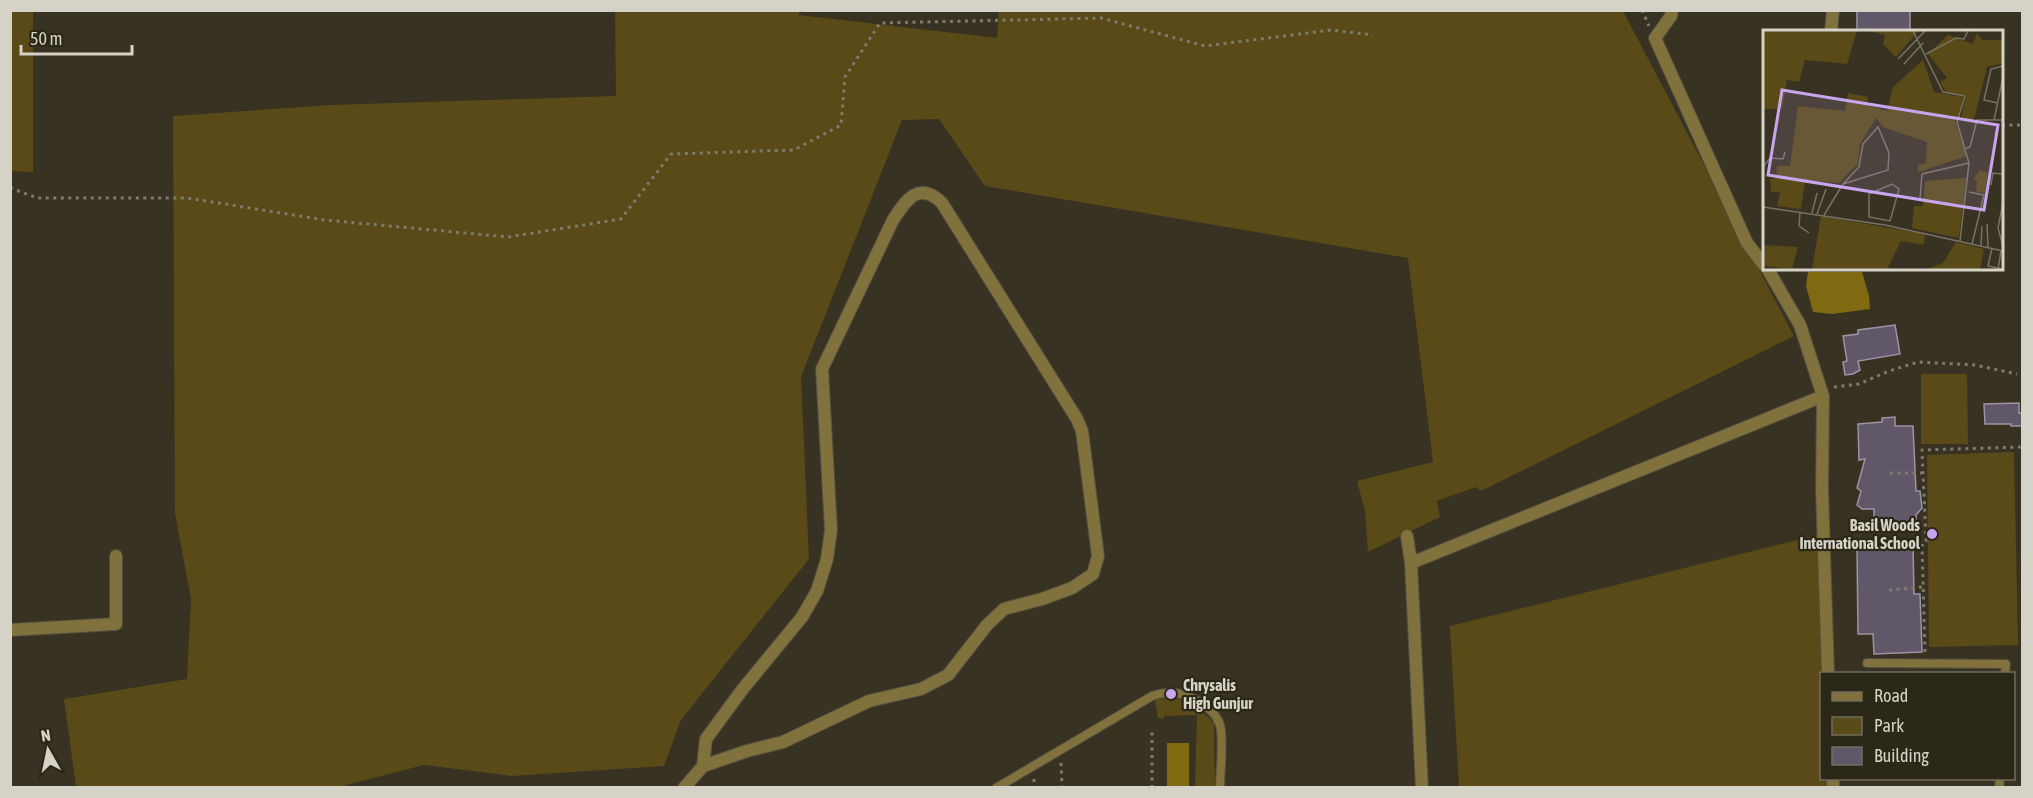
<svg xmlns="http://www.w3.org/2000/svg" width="2033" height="798" font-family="'Asap Condensed',sans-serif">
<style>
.green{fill:#594a17}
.water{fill:#806a11}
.building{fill:#605869;stroke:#9c94a6;stroke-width:1.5}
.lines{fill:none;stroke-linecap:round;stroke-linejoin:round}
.service-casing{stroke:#534f40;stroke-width:10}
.minor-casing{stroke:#534f40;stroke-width:14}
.path{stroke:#7f7b6d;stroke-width:3;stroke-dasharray:3 4.5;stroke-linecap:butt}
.service{stroke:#80713d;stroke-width:8}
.minor{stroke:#80713d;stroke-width:12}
.poi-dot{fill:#c9a5ee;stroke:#2c2818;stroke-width:2}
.labels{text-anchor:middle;stroke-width:4.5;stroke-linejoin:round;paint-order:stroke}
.poi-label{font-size:16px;font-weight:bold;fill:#d5d2c8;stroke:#2c2818;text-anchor:end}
.inset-road{fill:none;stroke:#767264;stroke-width:1.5}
.view{fill:#c9a5ee;fill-opacity:0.15;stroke:#c9a5ee;stroke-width:3}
.inset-edge{fill:none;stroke:#d5d2c8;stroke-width:3}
</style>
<rect width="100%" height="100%" fill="#373222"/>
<path class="green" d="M 999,10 L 1623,11 L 1794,336 L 1481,491 L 1476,487 L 1437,501 L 1440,517 L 1368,552 L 1365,511 L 1357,481 L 1433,462 L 1408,258 L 985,186 L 939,119 L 902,120 L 801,377 L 809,559 L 681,720 L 664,766 L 512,776 L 424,765 L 346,785 L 345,787 L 76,787 L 64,699 L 187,679 L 191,599 L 175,513 L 173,116 L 331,105 L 616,96 L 615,11 L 799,11 L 799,15 L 997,38 Z
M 10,11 L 33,11 L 33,172 L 11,171 Z
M 1921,374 L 1967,374 L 1968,444 L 1921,444 Z
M 2014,452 L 2018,645 L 1929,647 L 1927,455 Z
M 1817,535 L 1823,673 L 1822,778 L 1827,779 L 1828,787 L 1459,787 L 1450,626 Z
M 1171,698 C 1189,700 1201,710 1214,723 L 1215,787 L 1195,787 L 1197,715 L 1164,716 L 1164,719 L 1158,718 L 1155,699 Z"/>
<path class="water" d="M 1808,272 L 1862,272 L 1869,296 L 1870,309 L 1832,314 L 1813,312 L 1806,286 Z
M 1167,743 L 1189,743 L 1189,787 L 1167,787 Z"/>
<path class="building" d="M 1857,10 L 1910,10 L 1910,32 L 1857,32 Z
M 1895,325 L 1900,354 L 1858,361 L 1860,370 L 1853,374 L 1845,375 L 1843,362 L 1847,361 L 1843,336 L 1858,334 L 1858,330 Z
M 2019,403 L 2019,413 L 2022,413 L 2022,426 L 2011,426 L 2011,424 L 1985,424 L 1984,404 Z
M 1895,417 L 1895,426 L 1913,426 L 1916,491 L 1920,491 L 1922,508 L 1916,515 L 1916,523 L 1874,523 L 1874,509 L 1862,509 L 1857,505 L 1861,491 L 1857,488 L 1865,459 L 1859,460 L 1858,424 L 1882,422 L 1882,418 Z
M 1913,545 L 1914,594 L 1920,594 L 1922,652 L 1874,654 L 1873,634 L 1858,634 L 1857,547 Z"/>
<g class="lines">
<g class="service-casing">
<path id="service" d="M 1867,663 L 2006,664 L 2005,674
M 996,788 L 1152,696 C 1156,695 1161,693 1166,693 C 1185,691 1214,706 1220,725 C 1224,740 1220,771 1220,788
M 1999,788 L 2000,778"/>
</g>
<g class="minor-casing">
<path id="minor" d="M 1672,10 L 1671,16 L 1655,38 L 1747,243 L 1764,265
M 1831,32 L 1833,10
M 1767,268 L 1800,325 L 1823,396 L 1822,490 L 1828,674
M 1407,536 L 1411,563 L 1422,788
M 1411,563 L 1823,396
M 10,630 L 116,624 L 116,556
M 1833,778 L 1833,788
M 684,788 L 703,766 L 747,751 L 783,742 L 869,701 L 921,689 L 948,675 L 987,625 L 1004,609 L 1042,599 L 1072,588 L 1093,574 L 1098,556 L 1082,431 L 1077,419 L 942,203 C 919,180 906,200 893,220 L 822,369 L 831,530 L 827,559 L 817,591 L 802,617 L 742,690 L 706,739 L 703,766"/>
</g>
<path class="path" d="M 1642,10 L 1649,26
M 2002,125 L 2022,125
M 10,188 L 38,198 L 187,198 L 325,220 L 508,237 L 621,219 L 671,154 L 794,150 L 841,125 L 845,77 L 880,23 L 1101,18 L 1205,46 L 1331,30 L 1373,35
M 1834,387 L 1859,384 L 1889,371 L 1918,362 L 1975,365 L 2017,374
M 1890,473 L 1922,473
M 1900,543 L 1922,544
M 1889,590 L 1923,587
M 1925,652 L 1922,544 L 1926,541 L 1922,450 L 2022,447
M 1061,763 L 1062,788
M 1034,779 L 1034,788
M 1152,788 L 1152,730"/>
<use href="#service" class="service"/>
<use href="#minor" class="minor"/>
</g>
<g class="poi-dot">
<circle cx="1932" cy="534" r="6"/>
<circle cx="1171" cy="694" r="6"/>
</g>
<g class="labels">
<g class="poi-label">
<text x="1920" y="531">Basil Woods<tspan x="1920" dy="18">International School</tspan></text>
<text x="1183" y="691" text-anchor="start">Chrysalis<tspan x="1183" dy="18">High Gunjur</tspan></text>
</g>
</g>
<g transform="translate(1763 30)">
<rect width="240" height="240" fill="#373222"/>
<path d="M 0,1 L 94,1 L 84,34 L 42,30 L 36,52 L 24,50 L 19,79 L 0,79 ZM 106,1 L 155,1 L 133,27 L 120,14 L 122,5 ZM 214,3 L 220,10 L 240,10 L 240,33 L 224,37 L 211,90 L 198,89 L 203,66 L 183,62 L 177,52 L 184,48 L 165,24 L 185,5 L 210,14 ZM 160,30 L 171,62 L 200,67 L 195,89 L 191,89 L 204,126 L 155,142 L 155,135 L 163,133 L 164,112 L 120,97 L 113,88 L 97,114 L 95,133 L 76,153 L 42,150 L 38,179 L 14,176 L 17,162 L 8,162 L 7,149 L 13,148 L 14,136 L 27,136 L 35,76 L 82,81 L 85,63 L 105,67 L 104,75 L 124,81 L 130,57 ZM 216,141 L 225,142 L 222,163 L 213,162 L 214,151 L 211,149 ZM 203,148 L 196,208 L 149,198 L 151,176 L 160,176 L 162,151 ZM 58,186 L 162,204 L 161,215 L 138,211 L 124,239 L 49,239 ZM 193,212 L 221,219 L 217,239 L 164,239 L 180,233 ZM 0,215 L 35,217 L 29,239 L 0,236 Z" fill="#594a17"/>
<path class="inset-road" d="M 150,1 L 180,62 L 202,66 L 194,92 L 206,133 L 197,211M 163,24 L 193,8 L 201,9 L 205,1M 135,29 L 162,1M 141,34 L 160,13M 235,73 L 221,70 L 228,39 L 240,36M 231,90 L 240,47M 202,119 L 207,117 L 214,90 L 240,90M 0,137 L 7,128 L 20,129 L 22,122M 159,144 L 206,133M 129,154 L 136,159 L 127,191 L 106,187 L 106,164 ZM 228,155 L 230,143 L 240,144M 206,162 L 221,165 L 209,214M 157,169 L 159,144M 240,172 L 235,198 L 240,216M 0,177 L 122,195 L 240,221M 37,182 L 36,196 L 46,203M 49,183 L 54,163M 54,184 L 63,159M 61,185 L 80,154 L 125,140 L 126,123 L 115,97 L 100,114 L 96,137 L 80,154M 224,194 L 225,217M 218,216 L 219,196M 229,218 L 225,236 L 239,239M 235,239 L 238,221"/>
<path class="view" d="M 19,60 L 235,95 L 221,180 L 5,145 Z"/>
<rect width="240" height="240" class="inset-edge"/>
</g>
<rect width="2033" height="798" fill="none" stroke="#d5d2c8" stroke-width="24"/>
<rect x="1820" y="672" width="195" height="108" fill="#2c2818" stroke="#706c5e" stroke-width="1.5"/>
<rect x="1832" y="692" width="30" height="9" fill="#80713d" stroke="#706c5e" stroke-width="1.5"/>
<text x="1874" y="702" font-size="18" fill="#d5d2c8">Road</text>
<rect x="1832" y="717" width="30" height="18" fill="#594a17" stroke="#706c5e" stroke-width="1.5"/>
<text x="1874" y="732" font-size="18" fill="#d5d2c8">Park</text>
<rect x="1832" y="747" width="30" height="18" fill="#605869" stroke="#706c5e" stroke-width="1.5"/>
<text x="1874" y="762" font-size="18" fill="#d5d2c8">Building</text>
<g transform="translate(48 750) rotate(351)" stroke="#2c2818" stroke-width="4.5" paint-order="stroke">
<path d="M0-4.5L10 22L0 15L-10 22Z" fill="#d5d2c8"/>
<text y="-9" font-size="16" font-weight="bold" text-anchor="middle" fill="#d5d2c8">N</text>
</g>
<path d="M21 45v9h111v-9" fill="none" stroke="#d5d2c8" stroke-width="3"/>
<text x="30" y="45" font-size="18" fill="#d5d2c8" stroke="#2c2818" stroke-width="4.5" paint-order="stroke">50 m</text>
</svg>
